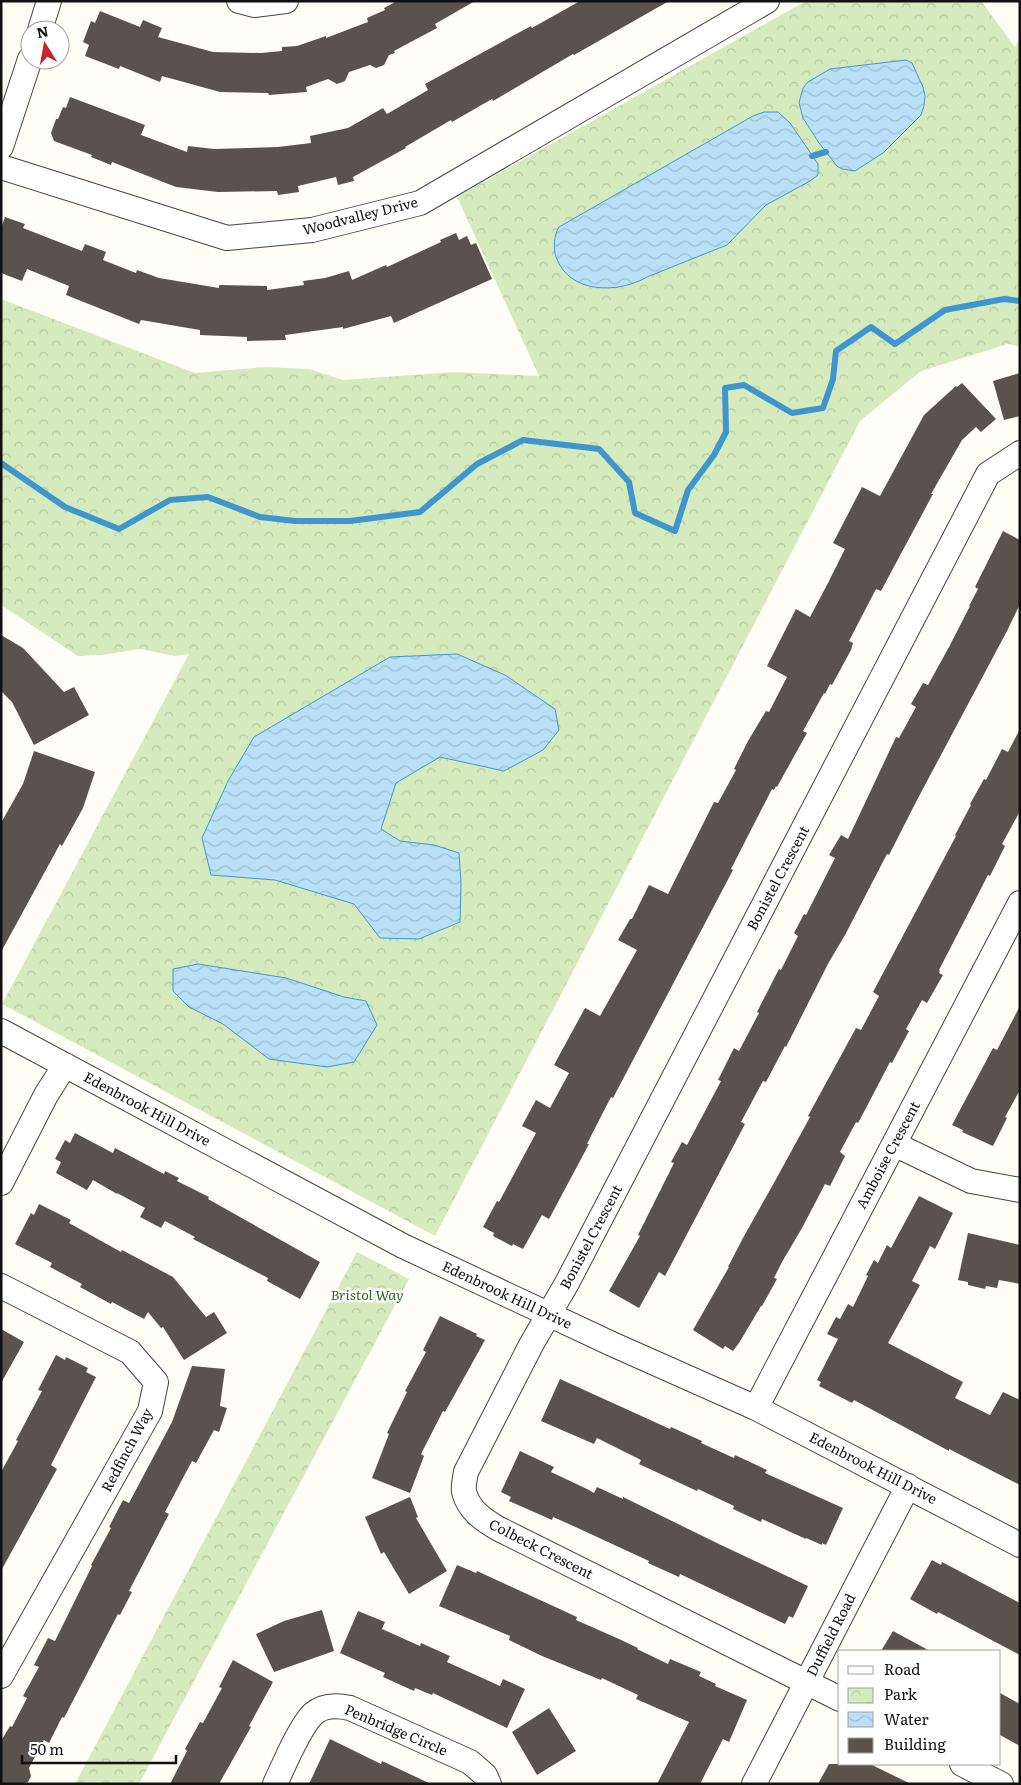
<svg xmlns="http://www.w3.org/2000/svg" width="1021" height="1785" font-family="Literata,serif">
<style>
.park{fill:url(#park-crowns)}
.water{fill:url(#water-waves);stroke:#3f96cf}
.lines{fill:none;stroke-linecap:round;stroke-linejoin:round}
.stream{stroke:#3f96cf;stroke-width:6}
.building{fill:#5a524d}
.minor-casing{stroke:#444;stroke-width:26}
.minor{stroke:#fff;stroke-width:24}
.labels{text-anchor:middle;stroke-width:5;stroke-linejoin:round;paint-order:stroke}
.street-label{font-size:14px;fill:#111;stroke:#fff}
.park-label{font-size:14px;font-style:italic;fill:#2f6b1f;stroke:#fff}
</style>
<defs>
<pattern id="park-crowns" width="20" height="18" patternUnits="userSpaceOnUse" patternTransform="scale(1.25)"><rect width="20" height="18" fill="#d5ebbd"/><path d="M2 6a3 3 0 1 1 6 0M12 15a3 3 0 1 1 6 0" fill="none" stroke="#b6c8a1"/></pattern>
<pattern id="water-waves" width="16" height="10" patternUnits="userSpaceOnUse" patternTransform="scale(1.25)"><rect width="16" height="10" fill="#b9e0f7"/><path d="M0 5q4-4 8 0t8 0" fill="none" stroke="#9ebfd3"/></pattern>
</defs>
<rect width="100%" height="100%" fill="#fffdf5"/>
<path class="park" d="M 806,1 L 981,1 L 1015,47 L 1020,38 L 1020,347 L 1008,344 L 921,371 L 860,421 L 435,1236 L 2,1004 L 189,654 L 175,656 L 140,649 L 102,655 L 78,656 L 1,605 L 1,299 L 195,373 L 264,367 L 309,369 L 343,380 L 454,372 L 539,376 L 457,197 Z
M 357,1252 L 409,1279 L 139,1784 L 75,1784 Z"/>
<path class="water" d="M 906,60 L 912,63 L 923,87 L 925,96 L 924,106 L 921,115 L 883,153 L 855,171 L 842,169 L 837,166 L 819,143 L 803,118 L 799,103 L 803,88 L 808,82 L 830,69 Z
M 764,112 L 778,112 L 790,123 L 818,164 L 818,175 L 810,181 L 766,205 L 727,245 L 647,277 C 618,294 569,294 556,257 C 553,248 554,235 559,227 L 753,116 Z
M 457,654 L 505,675 L 555,709 L 559,730 L 543,750 L 504,771 L 440,757 L 396,783 L 381,829 L 400,841 L 434,845 L 459,853 L 461,883 L 460,922 L 419,939 L 380,938 L 354,904 L 275,880 L 211,875 L 202,838 L 228,781 L 254,737 L 390,657 Z
M 198,964 L 286,978 L 344,997 L 366,1001 L 377,1025 L 354,1062 L 327,1067 L 269,1059 L 223,1024 L 189,1007 L 173,991 L 173,969 Z"/>
<g class="lines">
<path class="stream" d="M 812,156 L 826,152
M 1,463 L 65,507 L 119,529 L 170,500 L 208,497 L 260,517 L 295,521 L 350,521 L 420,512 L 477,464 L 523,440 L 599,449 L 629,482 L 635,513 L 675,531 L 688,490 L 714,455 L 726,432 L 725,388 L 744,385 L 792,413 L 823,408 L 833,379 L 836,351 L 871,327 L 895,344 L 945,310 L 1004,299 L 1020,301"/>
</g>
<path class="building" d="M 397,1 L 475,1 L 435,24 L 437,28 L 394,51 L 395,53 L 389,55 L 384,65 L 376,68 L 370,65 L 349,72 L 345,81 L 337,84 L 328,79 L 306,87 L 307,92 L 269,95 L 268,93 L 220,92 L 162,76 L 160,82 L 120,66 L 119,69 L 85,56 L 89,45 L 83,42 L 91,21 L 95,23 L 100,11 L 140,27 L 143,20 L 162,28 L 158,37 L 213,52 L 261,53 L 282,51 L 282,47 L 297,46 L 326,36 L 326,38 L 368,22 L 367,18 L 385,10 L 384,8 Z
M 580,1 L 669,1 L 574,55 L 573,54 L 493,101 L 492,99 L 452,122 L 451,120 L 405,147 L 406,148 L 353,177 L 354,181 L 338,185 L 336,177 L 298,186 L 299,192 L 278,195 L 277,191 L 218,192 L 176,187 L 112,162 L 111,165 L 91,157 L 92,155 L 54,141 L 51,133 L 56,119 L 58,119 L 63,107 L 66,108 L 70,97 L 145,125 L 141,135 L 187,152 L 188,146 L 214,149 L 278,147 L 311,143 L 310,136 L 348,128 L 383,108 L 387,114 L 428,90 L 425,84 L 531,26 L 532,28 Z
M 5,217 L 25,224 L 23,228 L 82,251 L 85,244 L 106,252 L 103,260 L 136,273 L 137,270 L 159,278 L 219,288 L 219,285 L 267,286 L 267,290 L 304,285 L 303,281 L 325,278 L 349,271 L 352,280 L 386,265 L 387,267 L 441,242 L 440,240 L 456,233 L 459,240 L 467,236 L 471,245 L 476,243 L 492,279 L 394,323 L 391,316 L 343,329 L 343,327 L 285,335 L 286,340 L 247,341 L 247,337 L 200,335 L 200,330 L 141,320 L 139,324 L 66,295 L 69,286 L 27,269 L 22,281 L 1,273 L 1,228 Z
M 1020,373 L 1020,416 L 1004,420 L 993,381 Z
M 962,383 L 996,419 L 981,432 L 976,427 L 962,440 L 931,494 L 933,494 L 881,591 L 876,589 L 849,641 L 853,643 L 851,650 L 832,685 L 830,684 L 825,694 L 824,693 L 803,731 L 807,733 L 777,787 L 776,786 L 774,790 L 772,789 L 731,869 L 733,870 L 613,1098 L 611,1097 L 592,1134 L 587,1144 L 589,1144 L 549,1219 L 542,1215 L 523,1249 L 513,1244 L 512,1246 L 493,1236 L 494,1233 L 483,1227 L 497,1201 L 499,1202 L 536,1133 L 522,1126 L 536,1100 L 550,1108 L 569,1073 L 554,1065 L 585,1008 L 600,1016 L 637,950 L 618,940 L 630,919 L 632,919 L 649,885 L 668,894 L 714,802 L 718,803 L 736,770 L 734,769 L 748,741 L 766,711 L 769,712 L 787,677 L 767,666 L 796,609 L 810,617 L 828,583 L 845,549 L 833,543 L 862,487 L 880,496 L 924,415 L 956,386 L 957,387 Z
M 1003,531 L 1020,540 L 1020,604 L 1007,631 L 917,800 L 889,855 L 887,854 L 845,935 L 829,962 L 786,1047 L 785,1046 L 766,1082 L 763,1081 L 741,1122 L 745,1124 L 665,1276 L 659,1272 L 639,1308 L 609,1291 L 640,1236 L 638,1235 L 674,1163 L 671,1162 L 682,1142 L 687,1145 L 721,1081 L 718,1080 L 734,1048 L 739,1051 L 759,1013 L 757,1012 L 779,969 L 781,970 L 798,936 L 794,933 L 804,914 L 806,915 L 835,858 L 829,855 L 841,835 L 848,839 L 896,737 L 899,738 L 916,707 L 911,704 L 923,683 L 928,685 L 949,647 L 970,606 L 969,606 L 978,589 L 975,587 Z
M 1,635 L 23,648 L 64,692 L 74,687 L 89,715 L 34,745 L 12,702 L 1,691 Z
M 1020,729 L 1020,811 L 1002,844 L 1005,846 L 990,876 L 988,875 L 939,970 L 940,971 L 939,973 L 943,975 L 927,1003 L 922,1000 L 906,1029 L 909,1031 L 892,1063 L 890,1062 L 866,1108 L 858,1123 L 856,1122 L 840,1152 L 845,1156 L 830,1186 L 825,1184 L 802,1228 L 782,1262 L 774,1278 L 777,1279 L 762,1306 L 761,1306 L 739,1343 L 733,1351 L 725,1346 L 723,1349 L 693,1330 L 729,1267 L 728,1267 L 743,1238 L 775,1181 L 810,1117 L 808,1116 L 856,1028 L 861,1030 L 879,996 L 873,992 L 956,836 L 955,835 L 971,805 L 970,804 L 984,779 L 986,780 L 1002,749 L 1008,752 Z
M 34,751 L 95,772 L 83,808 L 62,846 L 60,844 L 1,952 L 1,823 L 23,784 Z
M 1020,1006 L 1020,1090 L 1005,1117 L 1007,1118 L 993,1146 L 962,1132 L 963,1130 L 952,1125 L 993,1048 L 997,1050 Z
M 75,1133 L 113,1153 L 115,1148 L 164,1174 L 165,1171 L 179,1178 L 177,1181 L 209,1197 L 208,1199 L 320,1262 L 300,1299 L 267,1281 L 268,1278 L 193,1239 L 195,1237 L 165,1221 L 161,1228 L 140,1217 L 145,1208 L 117,1193 L 117,1194 L 93,1180 L 87,1190 L 56,1173 L 61,1162 L 55,1159 L 65,1140 L 70,1143 Z
M 919,1196 L 953,1213 L 935,1249 L 930,1246 L 912,1281 L 920,1285 L 888,1343 L 963,1382 L 955,1398 L 990,1415 L 1003,1392 L 1020,1400 L 1020,1485 L 949,1449 L 949,1451 L 854,1400 L 852,1403 L 819,1386 L 821,1382 L 817,1380 L 838,1339 L 827,1334 L 836,1317 L 840,1319 L 848,1304 L 853,1307 L 868,1276 L 866,1275 L 874,1260 L 878,1263 L 887,1245 L 891,1248 Z
M 39,1204 L 71,1220 L 69,1223 L 121,1252 L 122,1250 L 173,1277 L 206,1317 L 214,1312 L 227,1333 L 184,1360 L 163,1327 L 161,1328 L 148,1312 L 144,1319 L 112,1302 L 111,1304 L 80,1287 L 82,1284 L 50,1267 L 52,1263 L 15,1244 L 31,1213 L 34,1215 Z
M 968,1233 L 1020,1245 L 1020,1284 L 999,1280 L 997,1288 L 986,1286 L 985,1289 L 968,1285 L 968,1282 L 958,1280 Z
M 440,1316 L 477,1334 L 476,1336 L 485,1340 L 445,1412 L 443,1411 L 421,1454 L 424,1456 L 410,1493 L 372,1478 L 389,1434 L 387,1433 L 407,1392 L 405,1391 L 426,1352 L 423,1350 Z
M 1,1329 L 24,1342 L 1,1383 Z
M 56,1355 L 65,1360 L 66,1357 L 88,1368 L 86,1372 L 96,1377 L 51,1465 L 57,1469 L 1,1571 L 1,1472 L 18,1441 L 16,1440 L 42,1391 L 38,1390 Z
M 192,1366 L 225,1369 L 220,1406 L 227,1408 L 219,1432 L 214,1430 L 196,1463 L 192,1461 L 165,1512 L 169,1514 L 129,1591 L 132,1592 L 120,1615 L 118,1614 L 64,1718 L 62,1717 L 49,1743 L 44,1740 L 29,1768 L 31,1776 L 28,1782 L 22,1784 L 1,1784 L 1,1741 L 10,1726 L 12,1727 L 27,1698 L 23,1696 L 39,1667 L 34,1665 L 48,1638 L 55,1641 L 92,1566 L 91,1565 L 111,1528 L 109,1527 L 123,1500 L 129,1503 L 172,1422 Z
M 560,1379 L 670,1429 L 671,1427 L 702,1441 L 701,1443 L 734,1458 L 735,1455 L 767,1470 L 765,1473 L 843,1508 L 826,1545 L 822,1543 L 822,1545 L 806,1538 L 806,1539 L 762,1519 L 761,1522 L 733,1509 L 734,1506 L 698,1489 L 697,1491 L 639,1464 L 641,1460 L 597,1438 L 594,1444 L 541,1421 Z
M 520,1451 L 554,1467 L 551,1472 L 587,1489 L 594,1493 L 597,1487 L 623,1499 L 623,1497 L 721,1545 L 808,1586 L 793,1618 L 789,1616 L 785,1624 L 680,1574 L 679,1577 L 648,1563 L 649,1561 L 569,1524 L 553,1517 L 552,1520 L 509,1501 L 511,1497 L 501,1492 Z
M 410,1497 L 418,1517 L 416,1518 L 447,1571 L 409,1594 L 384,1552 L 381,1554 L 365,1517 Z
M 932,1560 L 941,1565 L 942,1562 L 1020,1603 L 1020,1655 L 963,1625 L 938,1612 L 937,1614 L 910,1599 Z
M 457,1565 L 476,1573 L 477,1571 L 577,1617 L 576,1620 L 619,1639 L 638,1648 L 637,1649 L 668,1664 L 670,1659 L 701,1672 L 699,1676 L 716,1684 L 715,1686 L 747,1700 L 729,1742 L 723,1739 L 700,1784 L 657,1784 L 689,1722 L 636,1699 L 638,1695 L 602,1678 L 601,1680 L 542,1656 L 509,1640 L 510,1636 L 439,1606 Z
M 322,1610 L 334,1651 L 274,1672 L 256,1634 L 284,1621 Z
M 358,1611 L 385,1622 L 382,1629 L 420,1646 L 421,1643 L 450,1656 L 447,1662 L 500,1686 L 503,1679 L 525,1689 L 507,1728 L 433,1693 L 432,1695 L 415,1688 L 414,1691 L 383,1677 L 385,1673 L 340,1653 Z
M 893,1631 L 930,1651 L 881,1651 Z
M 233,1660 L 273,1682 L 249,1726 L 251,1727 L 219,1784 L 170,1784 L 187,1751 L 185,1749 L 200,1722 L 203,1723 L 222,1688 L 219,1687 Z
M 1000,1693 L 1020,1704 L 1020,1746 L 1000,1735 Z
M 549,1708 L 576,1751 L 537,1775 L 512,1732 Z
M 330,1739 L 381,1764 L 382,1761 L 431,1784 L 309,1784 Z
M 829,1764 L 870,1764 L 911,1784 L 818,1784 Z"/>
<g class="lines">
<g class="minor-casing">
<path id="minor" d="M 239,1 L 254,5 L 286,1
M 40,30 L 49,1
M 1,147 L 30,59
M 1,167 L 227,238 L 312,230 L 420,203 L 767,1
M 1,1031 L 403,1246 L 612,1344 L 756,1408 L 1020,1545
M 894,1144 L 971,1181 L 1020,1190
M 1,1183 L 46,1095 L 65,1065
M 1,1286 L 130,1352 L 156,1382 L 150,1411 L 1,1676
M 756,1408 L 1020,903
M 840,1699 L 497,1528 C 482,1519 469,1510 464,1492 C 463,1486 465,1478 466,1472 L 531,1345 L 567,1283 L 988,474 L 1020,453
M 962,1764 L 1001,1784
M 275,1784 C 284,1765 299,1728 313,1714 C 323,1705 337,1705 350,1708 L 470,1762 L 485,1775 L 489,1784
M 754,1784 L 908,1486"/>
</g>
<use href="#minor" class="minor"/>
</g>
<g class="labels">
<g class="street-label">
<text transform="translate(360 216) rotate(-14)" y="5">Woodvalley Drive</text>
<text transform="translate(778 878) rotate(-62)" y="5">Bonistel Crescent</text>
<text transform="translate(147 1109) rotate(28)" y="5">Edenbrook Hill Drive</text>
<text transform="translate(888 1155) rotate(-62)" y="5">Amboise Crescent</text>
<text transform="translate(591 1237) rotate(-62)" y="5">Bonistel Crescent</text>
<text transform="translate(507 1295) rotate(25)" y="5">Edenbrook Hill Drive</text>
<text transform="translate(127 1450) rotate(-62)" y="5">Redfinch Way</text>
<text transform="translate(873 1468) rotate(27)" y="5">Edenbrook Hill Drive</text>
<text transform="translate(541 1549) rotate(27)" y="5">Colbeck Crescent</text>
<text transform="translate(831 1635) rotate(-63)" y="5">Duffield Road</text>
<text transform="translate(396 1730) rotate(23)" y="5">Penbridge Circle</text>
</g>
<g class="park-label">
<text x="367" y="1300">Bristol Way</text>
</g>
</g>
<rect width="1021" height="1785" fill="none" stroke="#111111" stroke-width="5"/>
<rect x="838" y="1650" width="162" height="115" fill="#ffffff" stroke="#a0a0a0"/>
<rect x="848" y="1666" width="25" height="8" fill="#ffffff" stroke="#a0a0a0"/>
<text x="884" y="1675" font-size="15" fill="#111111">Road</text>
<rect x="848" y="1688" width="25" height="15" fill="url(#park-crowns)" stroke="#a0a0a0"/>
<text x="884" y="1700" font-size="15" fill="#111111">Park</text>
<rect x="848" y="1712" width="25" height="15" fill="url(#water-waves)" stroke="#a0a0a0"/>
<text x="884" y="1725" font-size="15" fill="#111111">Water</text>
<rect x="848" y="1738" width="25" height="15" fill="#5a524d" stroke="#a0a0a0"/>
<text x="884" y="1750" font-size="15" fill="#111111">Building</text>
<g transform="translate(45 45) rotate(349)"><circle r="24" fill="#ffffff" stroke="#a0a0a0"/>
<path d="M0-4L9 19L0 12L-9 19Z" fill="#c4262e"/>
<text y="-8" font-size="14" font-weight="bold" text-anchor="middle" fill="#111111">N</text>
</g>
<path d="M22 1755v8h154v-8" fill="none" stroke="#111111" stroke-width="2.5"/>
<text x="30" y="1755" font-size="15" fill="#111111" stroke="#ffffff" stroke-width="4" paint-order="stroke">50 m</text>
</svg>
